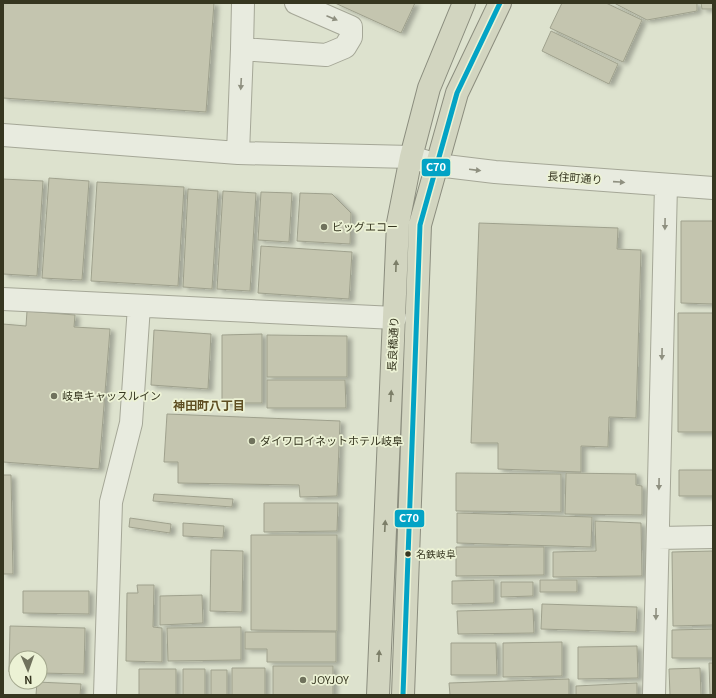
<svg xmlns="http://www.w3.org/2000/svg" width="716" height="698" font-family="Georgia,'Noto Sans JP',serif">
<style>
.building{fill:#c4c5af;stroke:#9fa18d;filter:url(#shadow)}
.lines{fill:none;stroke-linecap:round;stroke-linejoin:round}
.minor-casing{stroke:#a5a797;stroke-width:24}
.highway-casing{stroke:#8b8d7e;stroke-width:24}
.minor{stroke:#e8ebdf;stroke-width:22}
.highway{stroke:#d2d5c0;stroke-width:22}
.bus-1-casing{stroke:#ecf2d5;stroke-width:8}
.bus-1{stroke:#03a3c5;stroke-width:5}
.oneway{fill:#8f9080}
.oneway2{fill:#7c7e68}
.poi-dot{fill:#70725d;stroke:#ecf2d5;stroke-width:1.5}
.bus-dot{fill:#363620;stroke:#ecf2d5;stroke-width:1.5}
.labels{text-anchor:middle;stroke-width:3.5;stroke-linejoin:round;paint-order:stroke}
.bus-label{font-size:10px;fill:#363620;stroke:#ecf2d5;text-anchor:start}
.street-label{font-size:11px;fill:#363620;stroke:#ecf2d5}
.poi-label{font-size:11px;fill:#363620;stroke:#ecf2d5;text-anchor:start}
.neighbourhood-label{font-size:12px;font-weight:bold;fill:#5f4f23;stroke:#ecf2d5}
.line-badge{stroke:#ecf2d5;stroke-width:1.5}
.badge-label{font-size:11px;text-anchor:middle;font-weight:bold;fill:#fff}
</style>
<defs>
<filter id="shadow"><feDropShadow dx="4.5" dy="2.5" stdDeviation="2" flood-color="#0004"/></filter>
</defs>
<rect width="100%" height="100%" fill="#dde2ce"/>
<path class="building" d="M 3,3 L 214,3 L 206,112 L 3,98 Z
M 335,3 L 415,3 L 401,33 Z
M 562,3 L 606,3 L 642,20 L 623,62 L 550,28 Z
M 614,3 L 697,3 L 697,11 L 647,20 Z
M 701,3 L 713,3 L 713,9 L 702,9 Z
M 551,31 L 618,64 L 609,84 L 542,51 Z
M 49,178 L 89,181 L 82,280 L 42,278 Z
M 3,179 L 43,181 L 37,276 L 3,274 Z
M 97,182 L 184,187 L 178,286 L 91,281 Z
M 188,189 L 218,191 L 212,289 L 183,287 Z
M 223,191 L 256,193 L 250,291 L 217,289 Z
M 261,192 L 292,193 L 289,242 L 258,240 Z
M 300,193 L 332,194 L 351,213 L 350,244 L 297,241 Z
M 681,221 L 713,221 L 713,304 L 681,303 Z
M 479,223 L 618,228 L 617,249 L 641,250 L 636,418 L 609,417 L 608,447 L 581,446 L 581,472 L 498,469 L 498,443 L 471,443 Z
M 261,246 L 352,252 L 349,299 L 258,293 Z
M 27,311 L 75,315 L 74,327 L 110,329 L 99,469 L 3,462 L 3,324 L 26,326 Z
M 678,313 L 713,313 L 713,432 L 678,432 Z
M 154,330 L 211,334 L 208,389 L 151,385 Z
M 262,334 L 262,403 L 222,403 L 222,335 Z
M 267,335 L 347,336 L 347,377 L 267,377 Z
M 267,380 L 345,380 L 346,408 L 267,408 Z
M 167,414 L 340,421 L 337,496 L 300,497 L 299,485 L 178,483 L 178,462 L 164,462 Z
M 679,470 L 713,470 L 713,496 L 679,496 Z
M 456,473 L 561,474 L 561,512 L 456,511 Z
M 566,473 L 636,474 L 636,485 L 642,486 L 642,515 L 565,514 Z
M 3,475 L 11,475 L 13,574 L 3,574 Z
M 154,494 L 233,499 L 232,507 L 153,501 Z
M 264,503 L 338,503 L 337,531 L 264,532 Z
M 457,513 L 592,517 L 591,547 L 457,543 Z
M 130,518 L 171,524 L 170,533 L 129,527 Z
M 595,521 L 641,523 L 642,576 L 553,577 L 553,552 L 596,551 Z
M 183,523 L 224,526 L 223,538 L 183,536 Z
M 251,535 L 337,535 L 337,631 L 251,630 Z
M 456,547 L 544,547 L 544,575 L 456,576 Z
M 211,550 L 243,551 L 242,612 L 210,611 Z
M 713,551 L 713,625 L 673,626 L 672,552 Z
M 494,580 L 494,603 L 452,604 L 452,581 Z
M 540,580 L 577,580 L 577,592 L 540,592 Z
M 501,582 L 533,582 L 533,596 L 501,597 Z
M 137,585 L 154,585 L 153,627 L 162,628 L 162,662 L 126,661 L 127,593 L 138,593 Z
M 23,591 L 89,591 L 89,614 L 23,613 Z
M 202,595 L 203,623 L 160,625 L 160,596 Z
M 542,604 L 637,607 L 636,632 L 541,629 Z
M 533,609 L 534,633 L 458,634 L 457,611 Z
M 10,626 L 85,628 L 84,674 L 40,673 L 40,658 L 16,658 L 16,673 L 9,672 Z
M 241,627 L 241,660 L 168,661 L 167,628 Z
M 713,629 L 713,658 L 672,658 L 672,630 Z
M 245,632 L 336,632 L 336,662 L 267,662 L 267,649 L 245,649 Z
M 562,642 L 562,676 L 503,677 L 503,643 Z
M 451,643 L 496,643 L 497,675 L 451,675 Z
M 637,646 L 638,678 L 578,679 L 578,647 Z
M 709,663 L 713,663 L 713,695 L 710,695 Z
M 273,666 L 333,666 L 333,695 L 273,695 Z
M 232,668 L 265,668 L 265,695 L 232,695 Z
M 700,668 L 701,695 L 670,695 L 669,669 Z
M 139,669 L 176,669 L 176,695 L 139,695 Z
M 183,669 L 205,669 L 205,695 L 183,695 Z
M 211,670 L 227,670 L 227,695 L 211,695 Z
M 569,679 L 569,695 L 450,695 L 449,683 Z
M 37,682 L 81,684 L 80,695 L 36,695 Z
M 637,683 L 637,695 L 576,695 L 576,686 Z"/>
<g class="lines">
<g class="minor-casing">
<path id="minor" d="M 242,49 L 326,55 L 345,47 L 351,37 L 351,27 L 296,3
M 3,135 L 238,153 L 411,157 L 437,165 L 495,172 L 713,188
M 238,153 L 242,49 L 243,3
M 3,299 L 395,318
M 658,538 L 713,537
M 105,695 L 111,502 L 131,423 L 139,306
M 654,695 L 666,185"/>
</g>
<g class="highway-casing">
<path id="highway" d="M 378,695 L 398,223 L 411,157 L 429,88 L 464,3
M 403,695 L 420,225 L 457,93 L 500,3"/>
</g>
<use href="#minor" class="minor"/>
<use href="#highway" class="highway"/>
<g class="bus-1-casing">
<path id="bus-1" d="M 403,695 L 420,225 L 457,93 L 500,3"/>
</g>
<use href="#bus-1" class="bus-1"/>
</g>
<defs><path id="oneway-solid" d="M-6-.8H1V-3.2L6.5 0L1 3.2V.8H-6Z"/></defs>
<g class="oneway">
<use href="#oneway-solid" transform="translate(332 18) rotate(23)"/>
<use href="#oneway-solid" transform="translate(241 84) rotate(93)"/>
<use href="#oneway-solid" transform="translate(475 170) rotate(7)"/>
<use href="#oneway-solid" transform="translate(619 182) rotate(4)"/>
<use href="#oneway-solid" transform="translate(665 224) rotate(91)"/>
<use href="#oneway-solid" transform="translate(662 354) rotate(91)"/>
<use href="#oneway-solid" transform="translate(659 484) rotate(91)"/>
<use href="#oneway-solid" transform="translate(656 614) rotate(91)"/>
</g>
<g class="oneway2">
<use href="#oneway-solid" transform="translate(396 266) rotate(-88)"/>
<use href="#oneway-solid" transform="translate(391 396) rotate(-87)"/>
<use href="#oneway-solid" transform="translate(385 526) rotate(-87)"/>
<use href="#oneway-solid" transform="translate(379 656) rotate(-87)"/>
</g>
<g class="poi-dot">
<circle cx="324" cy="227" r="4"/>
<circle cx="54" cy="396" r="4"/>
<circle cx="252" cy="441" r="4"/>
<circle cx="303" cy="680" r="4"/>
</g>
<circle class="bus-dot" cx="408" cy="554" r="3.5"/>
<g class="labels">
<g class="bus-label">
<text x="416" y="558">名鉄岐阜</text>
</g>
<g class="street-label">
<text transform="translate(575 178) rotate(4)" y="4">長住町通り</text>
<text transform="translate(393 344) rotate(-87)" y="4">長良橋通り</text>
</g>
<g class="poi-label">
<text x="332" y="231">ビッグエコー</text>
<text x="62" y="400">岐阜キャッスルイン</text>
<text x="260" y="445">ダイワロイネットホテル岐阜</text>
<text x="311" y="684">JOYJOY</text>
</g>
<g class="neighbourhood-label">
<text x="209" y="410">神田町八丁目</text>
</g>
</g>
<g class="line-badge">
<rect x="421" y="158" width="30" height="19" rx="4" fill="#03a3c5"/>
<rect x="394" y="509" width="31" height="19" rx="4" fill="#03a3c5"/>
</g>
<g class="badge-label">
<text x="436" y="171">C70</text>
<text x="409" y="522">C70</text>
</g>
<rect width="716" height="698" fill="none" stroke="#363620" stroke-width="8"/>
<g transform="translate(28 670) rotate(178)"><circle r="19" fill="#ecf2d5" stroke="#a3a78d"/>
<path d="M0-3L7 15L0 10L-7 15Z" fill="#70725d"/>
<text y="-6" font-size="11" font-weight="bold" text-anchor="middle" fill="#363620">N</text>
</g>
</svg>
